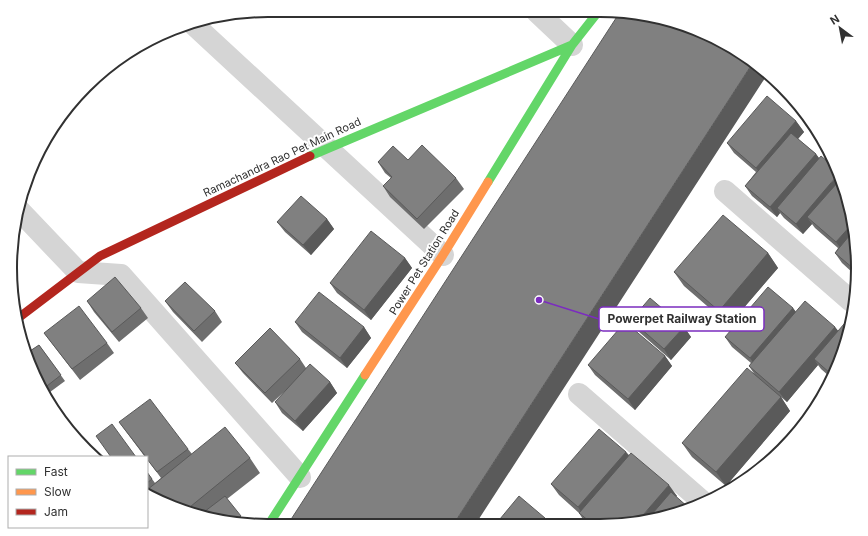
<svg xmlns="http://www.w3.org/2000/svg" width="868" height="536" font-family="Inter,sans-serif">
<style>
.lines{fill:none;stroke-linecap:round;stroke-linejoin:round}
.street{stroke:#d5d5d5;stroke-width:22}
.fast{stroke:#63d668;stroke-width:9}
.slow{stroke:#ff974d;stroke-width:9}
.jam{stroke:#b3261e;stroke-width:9}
.wall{fill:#6e6e6e}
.shaded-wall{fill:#5a5a5a}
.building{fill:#808080;stroke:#5a5a5a}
.labels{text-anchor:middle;stroke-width:4;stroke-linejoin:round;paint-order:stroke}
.street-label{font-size:11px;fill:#313131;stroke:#fff}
.rim{fill:none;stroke:#313131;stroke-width:2}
.leader{fill:none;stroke:#7b2cbf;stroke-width:1.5}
.callout-dot{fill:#7b2cbf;stroke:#fff;stroke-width:1.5}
.callout{fill:#fff;stroke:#7b2cbf;stroke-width:1.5}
.callout-label{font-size:12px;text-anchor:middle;font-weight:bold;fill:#313131}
</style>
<rect width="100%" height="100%" fill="#fff"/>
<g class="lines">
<path class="street" d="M 537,12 L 572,45
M 192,23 L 443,255
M 725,191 L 851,301
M 19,210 L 78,272 L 121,275 L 300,477
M 579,394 L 703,502"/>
<path class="fast" d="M 310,156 L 572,45
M 488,182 L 572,45 L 598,12
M 269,524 L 365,375"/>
<path class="slow" d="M 365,375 L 443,255 L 488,182"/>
<path class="jam" d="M 17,319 L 100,256 L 310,156"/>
</g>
<path class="wall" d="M 796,121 L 804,132 L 798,139 L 816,154 L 819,158 L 856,235 L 853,273 L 842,263 L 835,253 L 838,248 L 815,228 L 812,224 L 803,234 L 784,218 L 780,213 L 777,217 L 752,196 L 745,186 L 756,172 L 734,153 L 727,143 Z
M 408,160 L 456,178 L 464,189 L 424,229 L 390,197 L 383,186 L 391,178 L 385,173 L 378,162 Z
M 327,219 L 334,229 L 311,255 L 285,232 L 277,222 Z
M 768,253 L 778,268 L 729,325 L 684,286 L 674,272 Z
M 405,258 L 412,268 L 371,320 L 337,293 L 330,283 Z
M 87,301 L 141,308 L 148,318 L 119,342 L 94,312 Z
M 165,301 L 215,311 L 222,322 L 202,342 L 173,312 Z
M 793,308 L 796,312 L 835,327 L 838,331 L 849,335 L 829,376 L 821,369 L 818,365 L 787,402 L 781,397 L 790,411 L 726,486 L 692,457 L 682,443 L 755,375 L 749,366 L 751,363 L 732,347 L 725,337 Z
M 631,320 L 684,327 L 691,337 L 671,360 L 638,331 Z
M 295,322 L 364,327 L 371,338 L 347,368 L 302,332 Z
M 44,333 L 107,343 L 114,353 L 80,380 Z
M 39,345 L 65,381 L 46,395 L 27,353 Z
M 665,356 L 672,366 L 635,410 L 595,375 L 588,365 Z
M 300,359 L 306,368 L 330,382 L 337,393 L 303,431 L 282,413 L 275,402 L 286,390 L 272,403 L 243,373 L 235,363 Z
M 119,422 L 188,449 L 192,454 L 250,458 L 260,473 L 227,499 L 246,524 L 235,524 L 169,506 L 147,494 L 147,472 L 155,483 L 161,478 L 147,459 L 147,457 L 145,457 Z
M 626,452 L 629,455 L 677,496 L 617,525 L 588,525 L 586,524 L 579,513 L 559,495 L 551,484 Z"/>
<path class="shaded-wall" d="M 754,61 L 757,63 L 767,75 L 475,525 L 453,525 Z
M 796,121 L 804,132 L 763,178 L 756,168 Z
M 816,154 L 823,164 L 777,208 L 780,213 L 777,217 L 770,207 Z
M 836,177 L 841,191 L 807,217 L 812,224 L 803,234 L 796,224 Z
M 327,219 L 334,229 L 311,255 L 303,245 Z
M 852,224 L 856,235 L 844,253 L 836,242 Z
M 768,253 L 778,268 L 729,325 L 719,311 Z
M 405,258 L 412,268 L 371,320 L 364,310 Z
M 793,308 L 800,318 L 757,368 L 750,358 Z
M 364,327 L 371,338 L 347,368 L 340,358 Z
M 684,327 L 691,337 L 671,360 L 664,349 Z
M 835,327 L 843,337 L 814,359 L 818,365 L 787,402 L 779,392 Z
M 665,356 L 672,366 L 635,410 L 628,399 Z
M 330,382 L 337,393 L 303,431 L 295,421 Z
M 781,397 L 790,411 L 726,486 L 716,472 Z
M 626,452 L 633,462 L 585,518 L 578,507 Z
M 669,485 L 677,496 L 657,519 L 637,522 Z
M 545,518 L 550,525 L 538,525 Z"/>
<path class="building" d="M 620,12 L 633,12 L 699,30 L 754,61 L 453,525 L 288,524 Z
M 767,96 L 796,121 L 756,168 L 727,143 Z
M 791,133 L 816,154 L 770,207 L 745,186 Z
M 422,145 L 456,178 L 417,219 L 383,186 L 392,177 L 378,162 L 393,146 L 408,160 Z
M 821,156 L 833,166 L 836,177 L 796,224 L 777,208 Z
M 838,182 L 852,224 L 836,242 L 807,217 Z
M 301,196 L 327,219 L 303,245 L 277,222 Z
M 723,215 L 768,253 L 719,311 L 674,272 Z
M 854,230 L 856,235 L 854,269 L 835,253 Z
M 371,231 L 405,258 L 364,310 L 330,283 Z
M 115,277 L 141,308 L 112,332 L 87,301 Z
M 185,282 L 215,311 L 194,331 L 165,301 Z
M 768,287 L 793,308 L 750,358 L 725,337 Z
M 319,292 L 364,327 L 340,358 L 295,322 Z
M 650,298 L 684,327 L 664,349 L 631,320 Z
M 805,301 L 835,327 L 779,392 L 749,366 Z
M 79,306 L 107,343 L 72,369 L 44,333 Z
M 850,317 L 849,335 L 830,373 L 814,359 Z
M 625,322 L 665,356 L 628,399 L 588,365 Z
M 270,328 L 300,359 L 265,393 L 235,363 Z
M 39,345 L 61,375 L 43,389 L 27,353 Z
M 310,364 L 330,382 L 295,421 L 275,402 Z
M 747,368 L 781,397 L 716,472 L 682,443 Z
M 150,399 L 188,449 L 157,472 L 147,459 L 147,457 L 146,457 L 119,422 Z
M 112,424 L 136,457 L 111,457 L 96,436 Z
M 225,427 L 250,458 L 185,511 L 169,506 L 147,494 L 147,490 Z
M 599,429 L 626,452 L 578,507 L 551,484 Z
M 631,453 L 669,485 L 637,522 L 617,525 L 594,525 L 579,513 Z
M 147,472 L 152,479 L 147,483 Z
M 671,492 L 689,508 L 667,517 L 646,521 Z
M 225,496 L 241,516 L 231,523 L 200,515 Z
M 519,496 L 545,518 L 538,525 L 495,525 Z"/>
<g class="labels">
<g class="street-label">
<text transform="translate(282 157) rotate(-25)" y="4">Ramachandra Rao Pet Main Road</text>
<text transform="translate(424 262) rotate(-58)" y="4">Power Pet Station Road</text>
</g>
</g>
<path d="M0 0H868V536H0ZM268 17H600A251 251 0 0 1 851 268V268A251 251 0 0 1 600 519H268A251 251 0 0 1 17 268V268A251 251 0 0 1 268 17Z" fill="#fff" fill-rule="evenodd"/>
<path class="rim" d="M268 17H600A251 251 0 0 1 851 268V268A251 251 0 0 1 600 519H268A251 251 0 0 1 17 268V268A251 251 0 0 1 268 17Z"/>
<path class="leader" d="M539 300L599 319"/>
<circle class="callout-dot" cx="539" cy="300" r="4"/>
<rect class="callout" x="599" y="307" width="165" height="24" rx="4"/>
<g class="callout-label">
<text x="682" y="323">Powerpet Railway Station</text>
</g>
<rect x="8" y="456" width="140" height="72" fill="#ffffff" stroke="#adadad"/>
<rect x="16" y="469" width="20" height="6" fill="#63d668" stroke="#adadad"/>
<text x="44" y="476" font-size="12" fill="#313131">Fast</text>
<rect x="16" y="489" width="20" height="6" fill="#ff974d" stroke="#adadad"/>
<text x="44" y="496" font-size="12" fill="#313131">Slow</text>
<rect x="16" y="509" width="20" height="6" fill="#b3261e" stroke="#adadad"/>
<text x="44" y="516" font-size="12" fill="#313131">Jam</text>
<g transform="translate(840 28) rotate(328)" stroke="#ffffff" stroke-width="3" paint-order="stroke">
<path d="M0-3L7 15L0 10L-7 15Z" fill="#313131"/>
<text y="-6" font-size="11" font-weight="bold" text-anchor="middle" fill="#313131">N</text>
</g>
</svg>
